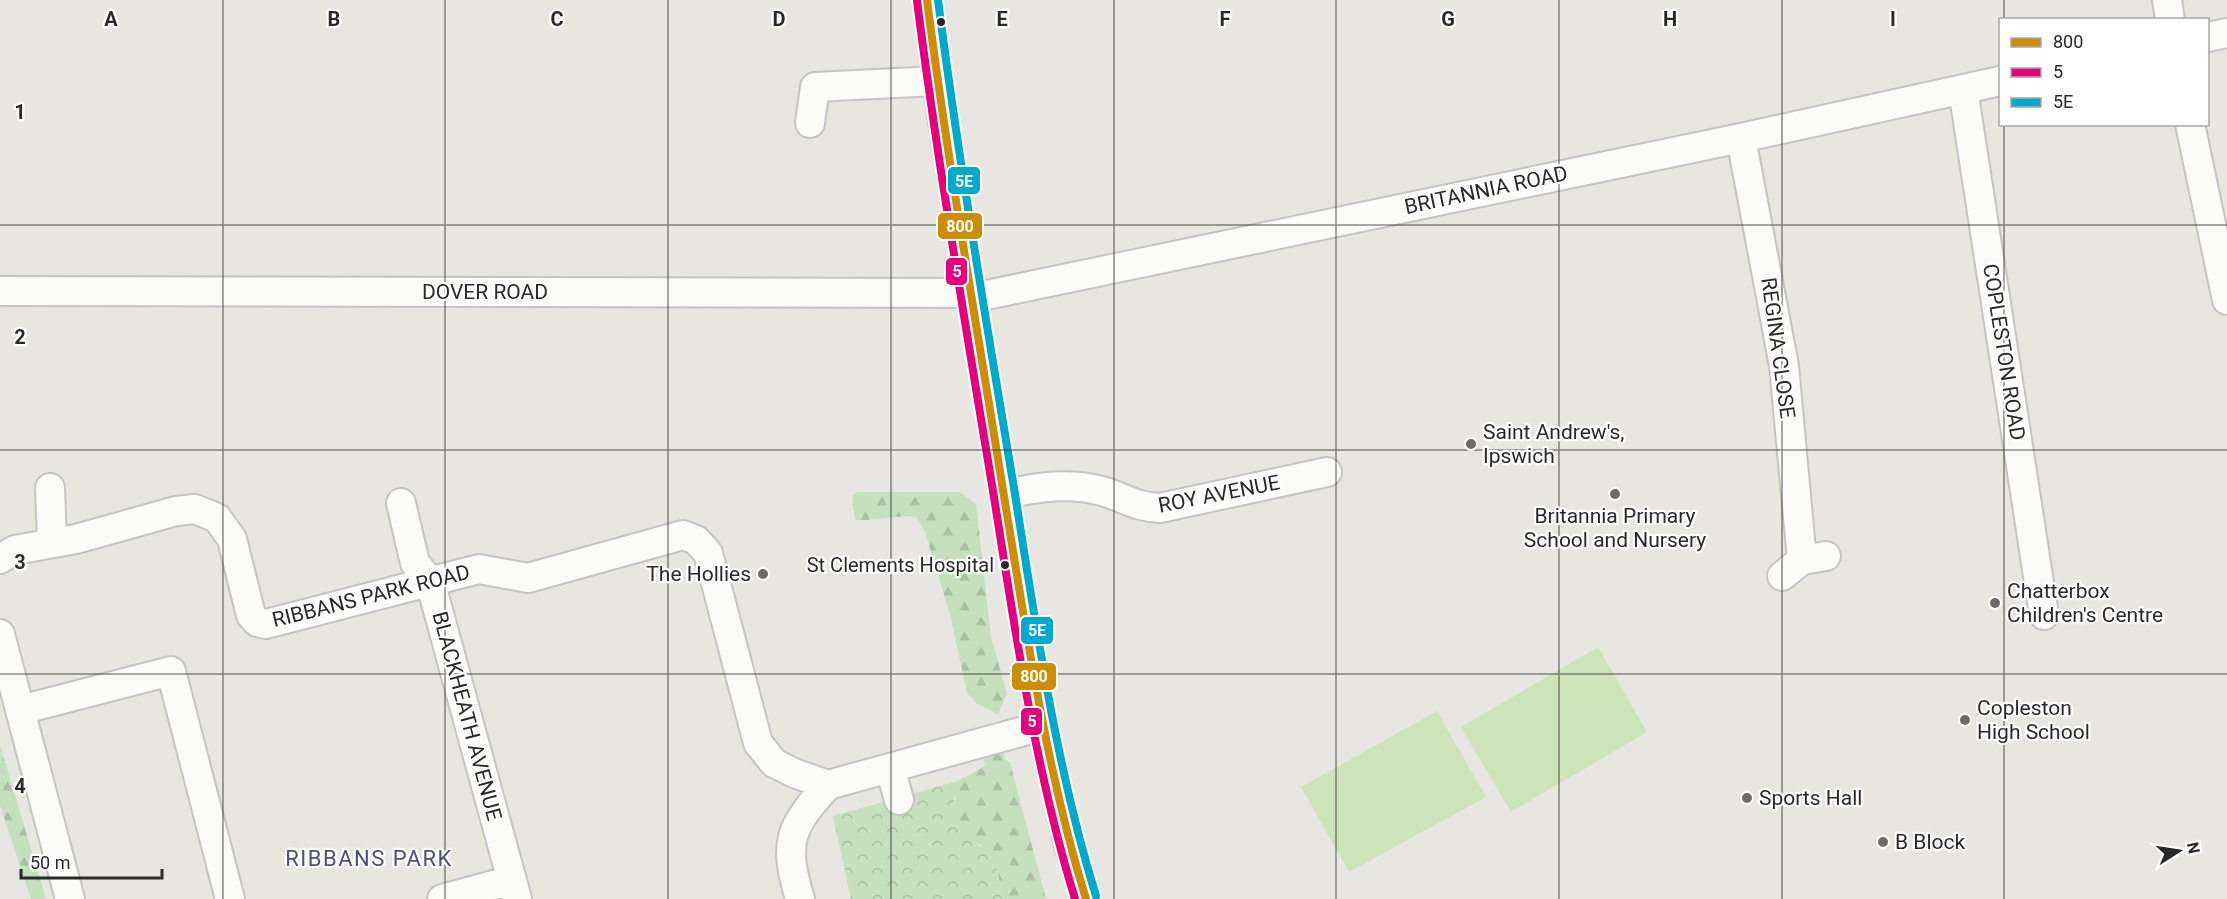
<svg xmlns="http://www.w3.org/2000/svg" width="2227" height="899" font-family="Roboto,sans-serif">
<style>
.forest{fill:url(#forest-firs)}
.park{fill:url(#park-crowns)}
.pitch{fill:#cde4ba}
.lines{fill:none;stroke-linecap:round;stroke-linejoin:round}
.minor-casing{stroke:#c5c4c4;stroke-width:32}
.minor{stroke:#fbfbfa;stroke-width:28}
.bus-1-casing{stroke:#fff;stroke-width:12}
.bus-2-casing{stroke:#fff;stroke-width:12}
.bus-3-casing{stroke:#fff;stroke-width:12}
.bus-1{stroke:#ce8d08;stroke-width:8}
.bus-2{stroke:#e5007d;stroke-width:8}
.bus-3{stroke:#00a9ce;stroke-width:8}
.grid{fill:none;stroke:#292929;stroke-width:1.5;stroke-opacity:0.55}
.bus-dot{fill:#292929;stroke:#fff;stroke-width:2}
.poi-dot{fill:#6c6b69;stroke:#fff;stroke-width:2}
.labels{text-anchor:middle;stroke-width:4.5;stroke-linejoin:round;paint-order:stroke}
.bus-label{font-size:20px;fill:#292929;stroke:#fff;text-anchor:end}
.street-label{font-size:21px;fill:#292929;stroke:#fff}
.poi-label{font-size:21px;fill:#292929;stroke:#fff;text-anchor:start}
.neighbourhood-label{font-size:22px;letter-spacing:1.5px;fill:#4e4f76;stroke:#fff}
.grid-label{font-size:20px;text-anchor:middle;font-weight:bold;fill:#292929;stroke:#fff;stroke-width:4.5;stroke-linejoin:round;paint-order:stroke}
.line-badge{stroke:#fff;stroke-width:2}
.badge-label{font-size:16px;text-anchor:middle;font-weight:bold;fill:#fff}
</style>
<defs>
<pattern id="forest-firs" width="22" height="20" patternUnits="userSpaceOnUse" patternTransform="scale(1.5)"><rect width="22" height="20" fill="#c5e0bc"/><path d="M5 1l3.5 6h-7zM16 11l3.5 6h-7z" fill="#a9c0a2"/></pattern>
<pattern id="park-crowns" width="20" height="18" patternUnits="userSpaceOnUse" patternTransform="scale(1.5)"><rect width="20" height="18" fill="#c5e0bc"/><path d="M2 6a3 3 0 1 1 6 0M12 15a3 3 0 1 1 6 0" fill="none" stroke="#a9c0a2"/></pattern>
</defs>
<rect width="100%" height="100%" fill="#e7e6e0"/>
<path class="forest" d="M 857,492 L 960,492 L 976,504 L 991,637 L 1007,694 L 998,714 L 977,704 L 967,693 L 951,618 L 925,532 L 916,517 C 895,515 876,521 855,520 L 852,496 Z
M 0,745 L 46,899 L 31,899 L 0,805 Z
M 1002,746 L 1005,759 L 1010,763 L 1046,899 L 1002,899 L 998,873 L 981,845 L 970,841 L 965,834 L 953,804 L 956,798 L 952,789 L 958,781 L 985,766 L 982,751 Z"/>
<path class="park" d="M 958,781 L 953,804 L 970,841 C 997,851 998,873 1002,899 L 851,899 L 833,816 Z"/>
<path class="pitch" d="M 1598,647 L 1647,732 L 1511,812 L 1461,727 Z
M 1437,711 L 1486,797 L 1349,872 L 1301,787 Z"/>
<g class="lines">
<g class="minor-casing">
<path id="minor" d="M 927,0 L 943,122 L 1042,726 L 1068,841 L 1086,899
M 2167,0 L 2170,20
M 2208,37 L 2227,33
M 1963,89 L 2044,615
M 810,123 L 815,87 L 937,81
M 2190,124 L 2227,300
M 1741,138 L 1784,366 L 1802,560
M 0,291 L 971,293
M 972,298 L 1741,138 L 2000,81
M 50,488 L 52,543
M 1006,494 C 1038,487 1069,482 1102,491 C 1124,497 1134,507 1160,508 L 1327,472
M 401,503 L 415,563 L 430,581 L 517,899
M 0,559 L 15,550 L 76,539 L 176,511 L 195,509 L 217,518 L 232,539 L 251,615 L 257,622 L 266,624 L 479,569 L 528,578 L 683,535 L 696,540 L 708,553 L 758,743 L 774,763 L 794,773 L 828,785
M 1782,576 L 1802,560 L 1826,556
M 0,634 L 70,899
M 20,710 L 171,671 L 230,899
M 890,768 L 899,800
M 828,785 L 1042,726
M 442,899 L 512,880
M 800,899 C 783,842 789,828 828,785"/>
</g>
<use href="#minor" class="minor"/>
<g class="bus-1-casing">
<path id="bus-1" d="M 927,0 C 948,164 977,327 1003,490 C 1026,628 1045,766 1086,899"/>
</g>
<g class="bus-2-casing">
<path id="bus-2" d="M 917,1 C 938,165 966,328 993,491 C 1015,628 1034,766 1075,899"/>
</g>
<g class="bus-3-casing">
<path id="bus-3" d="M 938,0 C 959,163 987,326 1014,488 C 1036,625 1055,763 1096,896"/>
</g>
<use href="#bus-1" class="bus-1"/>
<use href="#bus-2" class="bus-2"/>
<use href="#bus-3" class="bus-3"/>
</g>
<path class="grid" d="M 223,0 L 223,899M 445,0 L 445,899M 668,0 L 668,899M 891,0 L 891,899M 1114,0 L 1114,899M 1336,0 L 1336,899M 1559,0 L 1559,899M 1782,0 L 1782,899M 2004,0 L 2004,20M 2004,124 L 2004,899M 0,225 L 2227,225M 0,450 L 2227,450M 0,674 L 2227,674"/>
<g class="bus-dot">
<circle cx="941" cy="22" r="5"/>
<circle cx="1005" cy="565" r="5"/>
</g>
<g class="poi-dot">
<circle cx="1471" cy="444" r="6"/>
<circle cx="1615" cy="494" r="6"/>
<circle cx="763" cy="574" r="6"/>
<circle cx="1995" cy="603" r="6"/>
<circle cx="1965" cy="720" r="6"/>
<circle cx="1747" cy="798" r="6"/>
<circle cx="1883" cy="842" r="6"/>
</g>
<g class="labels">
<g class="bus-label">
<text x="994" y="572">St Clements Hospital</text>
</g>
<g class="street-label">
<text transform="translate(1486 190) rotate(-12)" y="7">BRITANNIA ROAD</text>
<text x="485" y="299">DOVER ROAD</text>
<text transform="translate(1778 348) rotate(82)" y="7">REGINA CLOSE</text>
<text transform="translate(2004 352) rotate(81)" y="7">COPLESTON ROAD</text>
<text transform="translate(1219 494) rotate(-11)" y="7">ROY AVENUE</text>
<text transform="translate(371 596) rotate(-14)" y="7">RIBBANS PARK ROAD</text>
<text transform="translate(467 716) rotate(75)" y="7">BLACKHEATH AVENUE</text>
</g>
<g class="poi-label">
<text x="1483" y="439">Saint Andrew's,<tspan x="1483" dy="24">Ipswich</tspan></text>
<text x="1615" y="523" text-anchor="middle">Britannia Primary<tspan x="1615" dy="24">School and Nursery</tspan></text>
<text x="751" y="581" text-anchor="end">The Hollies</text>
<text x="2007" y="598">Chatterbox<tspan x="2007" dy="24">Children's Centre</tspan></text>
<text x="1977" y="715">Copleston<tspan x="1977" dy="24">High School</tspan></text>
<text x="1759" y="805">Sports Hall</text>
<text x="1895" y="849">B Block</text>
</g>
<g class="neighbourhood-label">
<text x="369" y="866">RIBBANS PARK</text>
</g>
</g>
<g class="grid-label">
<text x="111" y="26">A</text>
<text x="334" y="26">B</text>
<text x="557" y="26">C</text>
<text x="779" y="26">D</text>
<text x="1002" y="26">E</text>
<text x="1225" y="26">F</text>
<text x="1448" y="26">G</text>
<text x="1670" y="26">H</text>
<text x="1893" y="26">I</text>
<text x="20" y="119">1</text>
<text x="20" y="344">2</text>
<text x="20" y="569">3</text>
<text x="20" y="793">4</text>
</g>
<g class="line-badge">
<rect x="947" y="166" width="34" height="29" rx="6" fill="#00a9ce"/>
<rect x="937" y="212" width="46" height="28" rx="6" fill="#ce8d08"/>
<rect x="945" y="257" width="23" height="29" rx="6" fill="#e5007d"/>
<rect x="1020" y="616" width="34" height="29" rx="6" fill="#00a9ce"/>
<rect x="1011" y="662" width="46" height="29" rx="6" fill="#ce8d08"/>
<rect x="1020" y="707" width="23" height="29" rx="6" fill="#e5007d"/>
</g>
<g class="badge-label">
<text x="964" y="187">5E</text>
<text x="960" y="232">800</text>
<text x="957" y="277">5</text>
<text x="1037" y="636">5E</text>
<text x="1034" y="682">800</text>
<text x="1032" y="727">5</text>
</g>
<rect x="1999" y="18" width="210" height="108" fill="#ffffff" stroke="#a9a9a9" stroke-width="1.5"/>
<rect x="2011" y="38" width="30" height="9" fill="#ce8d08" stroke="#a9a9a9" stroke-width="1.5"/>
<text x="2053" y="48" font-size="18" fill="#292929">800</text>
<rect x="2011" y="68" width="30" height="9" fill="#e5007d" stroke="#a9a9a9" stroke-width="1.5"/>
<text x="2053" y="78" font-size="18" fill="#292929">5</text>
<rect x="2011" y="98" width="30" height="9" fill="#00a9ce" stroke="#a9a9a9" stroke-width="1.5"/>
<text x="2053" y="108" font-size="18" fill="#292929">5E</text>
<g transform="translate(2179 851) rotate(78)" stroke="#ffffff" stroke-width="4.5" paint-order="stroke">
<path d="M0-4.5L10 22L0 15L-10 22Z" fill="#292929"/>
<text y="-9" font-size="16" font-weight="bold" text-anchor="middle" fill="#292929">N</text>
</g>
<path d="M21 869v9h141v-9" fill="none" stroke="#292929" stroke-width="3"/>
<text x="30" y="869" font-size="18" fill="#292929" stroke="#ffffff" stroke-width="4.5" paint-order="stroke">50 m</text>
</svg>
